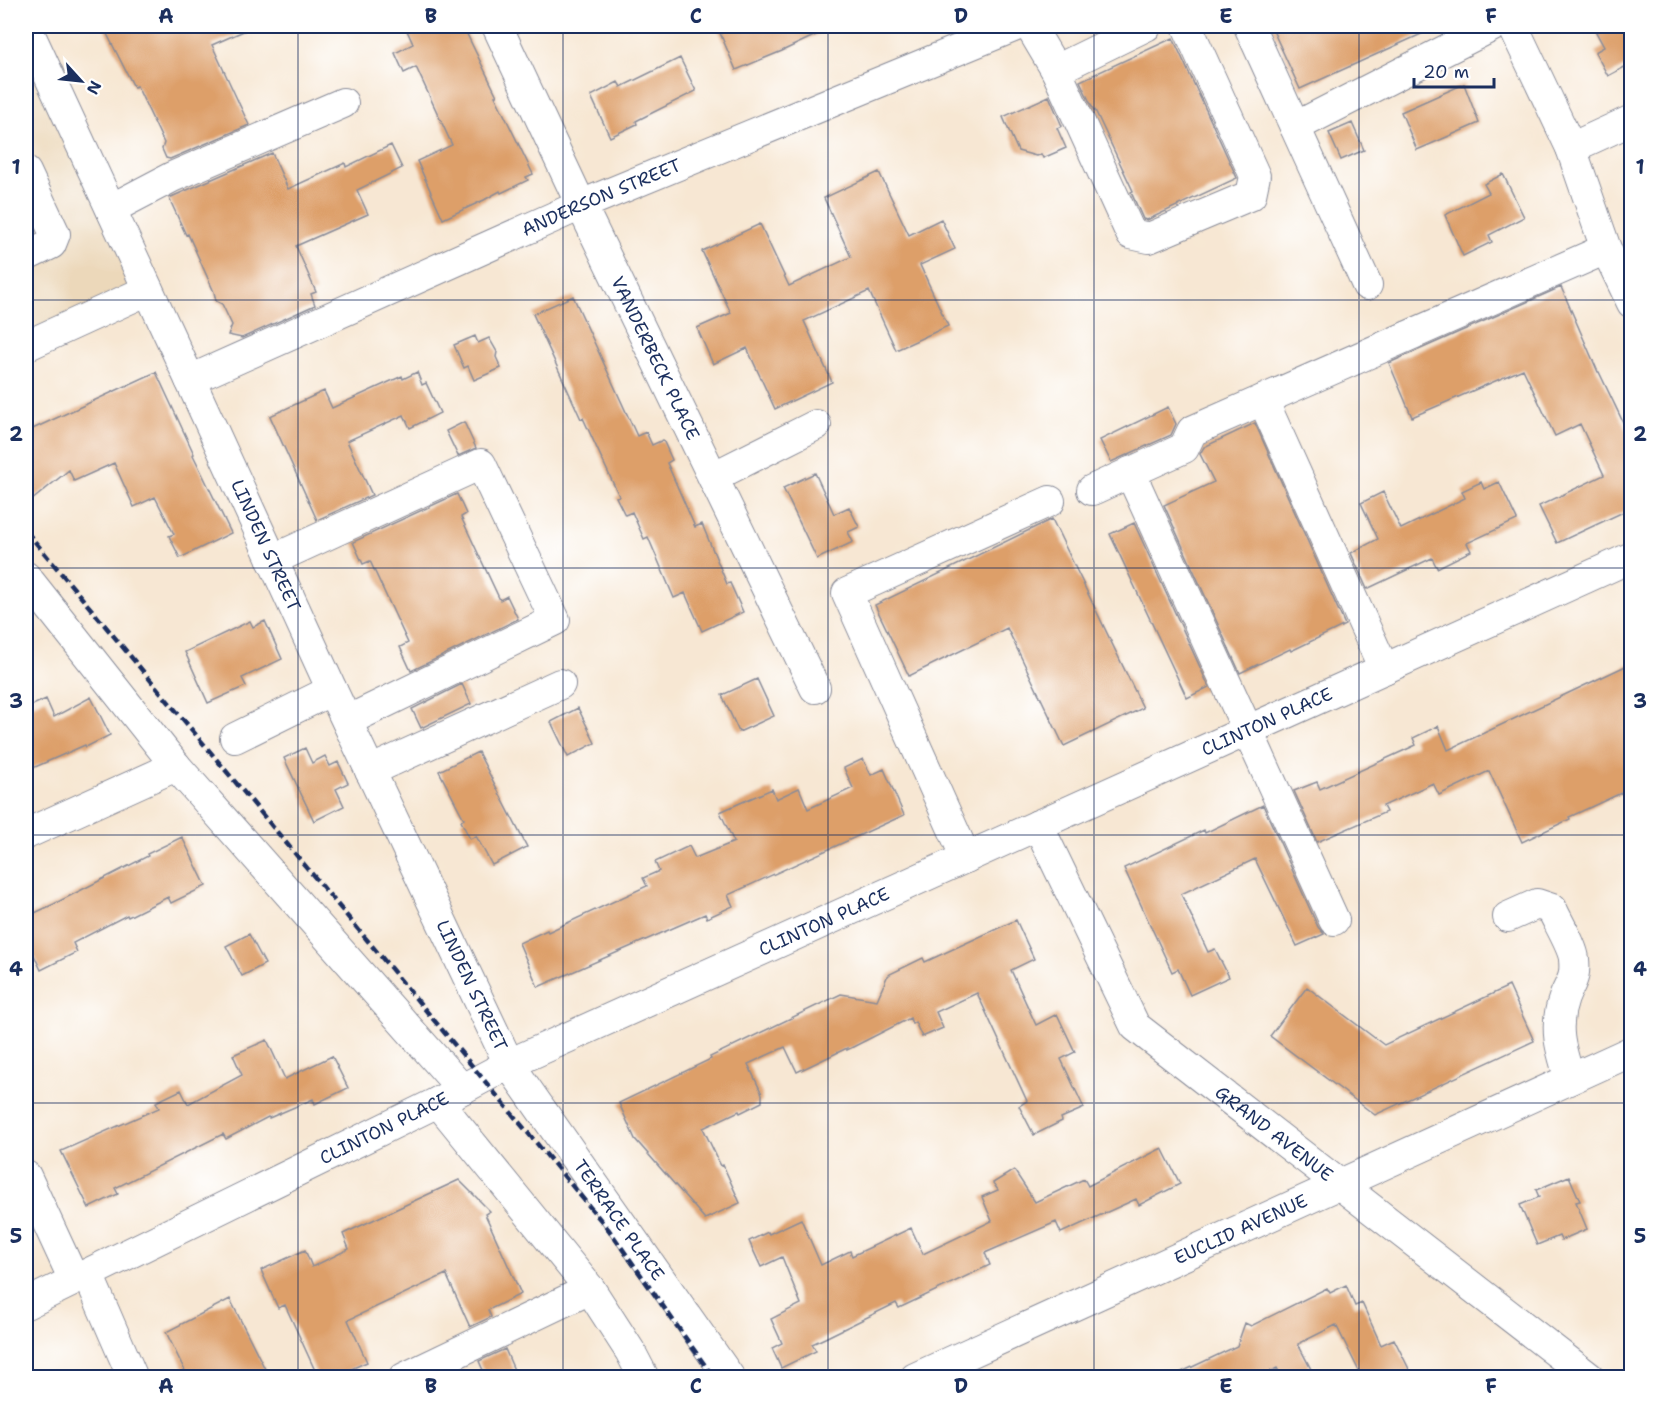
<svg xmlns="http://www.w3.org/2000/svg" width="1657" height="1403" font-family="'Shantell Sans',sans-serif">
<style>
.built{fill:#ecd8ba}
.building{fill:#dd9f69}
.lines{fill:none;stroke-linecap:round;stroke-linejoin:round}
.minor-casing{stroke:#898b98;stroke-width:32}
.minor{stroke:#fff;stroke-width:30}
.rail{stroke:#1b2f5e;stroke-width:4.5;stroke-dasharray:9 4.5;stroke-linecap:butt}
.grid{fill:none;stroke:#1b2f5e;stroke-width:1.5;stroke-opacity:0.55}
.labels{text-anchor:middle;stroke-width:4.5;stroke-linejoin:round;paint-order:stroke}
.street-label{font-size:18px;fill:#1b2f5e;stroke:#fff}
.neatline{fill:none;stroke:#1b2f5e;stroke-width:2}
.grid-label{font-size:20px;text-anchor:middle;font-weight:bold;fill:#1b2f5e}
</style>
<rect width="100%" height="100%" fill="#fff"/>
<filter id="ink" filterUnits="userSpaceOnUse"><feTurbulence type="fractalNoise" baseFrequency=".0167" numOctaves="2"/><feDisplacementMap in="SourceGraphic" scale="12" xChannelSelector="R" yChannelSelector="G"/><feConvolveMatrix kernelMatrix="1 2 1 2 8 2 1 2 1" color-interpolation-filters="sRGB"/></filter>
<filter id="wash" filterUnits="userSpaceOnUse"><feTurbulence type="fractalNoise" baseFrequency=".008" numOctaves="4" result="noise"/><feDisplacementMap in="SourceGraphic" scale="24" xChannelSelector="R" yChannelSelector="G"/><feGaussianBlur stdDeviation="1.35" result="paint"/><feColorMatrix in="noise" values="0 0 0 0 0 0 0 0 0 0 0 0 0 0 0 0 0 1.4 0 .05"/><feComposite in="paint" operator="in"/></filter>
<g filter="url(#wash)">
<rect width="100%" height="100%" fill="#f7e7d3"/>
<path class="built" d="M 26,26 L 148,290 L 26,346 Z"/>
<g id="blocks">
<path class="building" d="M 103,26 L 255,26 L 212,45 L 249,125 L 170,159 L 166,158 L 162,149 L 164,143 L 137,86 L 134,87 Z
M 405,26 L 463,26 L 497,96 L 495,96 L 533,174 L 526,177 L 528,180 L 501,193 L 500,191 L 484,200 L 443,219 L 417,161 L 452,145 L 416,67 L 404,73 L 395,53 L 413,44 Z
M 717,26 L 835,26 L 782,51 L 736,70 Z
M 1271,26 L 1439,26 L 1300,89 Z
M 1608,26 L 1632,26 L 1632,63 L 1608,76 L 1595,52 L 1604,47 L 1596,32 Z
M 1173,38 L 1237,178 L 1147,220 L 1143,219 L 1131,192 L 1133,191 L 1095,110 L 1094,111 L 1080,81 Z
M 680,58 L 696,91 L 636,121 L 637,124 L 610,137 L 591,96 L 618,82 L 621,87 Z
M 1464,84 L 1479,123 L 1417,150 L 1401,112 Z
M 1049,96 L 1062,126 L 1057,128 L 1066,148 L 1043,158 L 1041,154 L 1036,156 L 1018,151 L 1003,117 Z
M 1352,123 L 1364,150 L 1341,160 L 1329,133 Z
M 391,145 L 402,168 L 357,190 L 368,214 L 296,246 L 316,292 L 311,294 L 315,305 L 242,338 L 228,335 L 232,325 L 222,304 L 216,301 L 214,292 L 188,234 L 186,235 L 169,198 L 272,153 L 288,189 L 345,163 L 346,167 Z
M 879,172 L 909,235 L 941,219 L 955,249 L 920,265 L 948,326 L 896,350 L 869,291 L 804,321 L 832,382 L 775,409 L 747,348 L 713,364 L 697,328 L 731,313 L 702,251 L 760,224 L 789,286 L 851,257 L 824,198 Z
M 1503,174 L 1524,217 L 1489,235 L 1492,242 L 1463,256 L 1445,215 L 1489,193 L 1484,184 Z
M 1561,287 L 1598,372 L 1599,372 L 1632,441 L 1632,508 L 1557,543 L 1539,506 L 1604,475 L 1580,424 L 1555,436 L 1523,369 L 1412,417 L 1389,363 Z
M 573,296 L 637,436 L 646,432 L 652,445 L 663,440 L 672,460 L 667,463 L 695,527 L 702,524 L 727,584 L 730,583 L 743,612 L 702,631 L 685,593 L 674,598 L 648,537 L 644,539 L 632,512 L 625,515 L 616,497 L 619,496 L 583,418 L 581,419 L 533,314 Z
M 475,336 L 478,343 L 489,338 L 497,352 L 496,357 L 501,368 L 474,380 L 468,366 L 464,368 L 454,345 Z
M 156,372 L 194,454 L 193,455 L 231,533 L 180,558 L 169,536 L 174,534 L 155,497 L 134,507 L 114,463 L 74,481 L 69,470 L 26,505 L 26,432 Z
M 417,372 L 422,385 L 426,383 L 440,413 L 410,428 L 404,415 L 347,441 L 372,495 L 317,520 L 270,416 L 324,391 L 332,408 L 402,376 L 403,379 Z
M 1168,407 L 1176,424 L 1171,435 L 1111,462 L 1100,440 Z
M 464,422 L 476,448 L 458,456 L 446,431 Z
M 1255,423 L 1345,625 L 1291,651 L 1290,649 L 1240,673 L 1164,505 L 1214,482 L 1200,454 L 1204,447 Z
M 815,473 L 834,514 L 849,507 L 859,527 L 848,532 L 853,542 L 817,559 L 783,488 Z
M 1481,482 L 1484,489 L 1499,482 L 1517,520 L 1467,543 L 1471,551 L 1437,568 L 1432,558 L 1367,589 L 1351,553 L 1378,539 L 1361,503 L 1383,492 L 1401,529 L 1465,498 L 1462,491 Z
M 457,494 L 466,514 L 461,517 L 500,600 L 507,596 L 518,619 L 411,671 L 400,647 L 408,643 L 370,561 L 363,564 L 353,542 Z
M 1052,519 L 1143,708 L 1064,746 L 1007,628 L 909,676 L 875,605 Z
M 1134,523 L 1209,687 L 1187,698 L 1110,534 Z
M 250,621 L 253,627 L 265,621 L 282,659 L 242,678 L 246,686 L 208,703 L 185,652 Z
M 1632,663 L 1632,788 L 1569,817 L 1570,819 L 1522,842 L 1489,771 L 1439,795 L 1433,783 L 1383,806 L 1386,812 L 1317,842 L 1294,791 L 1317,782 L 1320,789 L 1416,745 L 1413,738 L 1438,726 L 1448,750 Z
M 757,679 L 774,716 L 739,732 L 722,695 Z
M 462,684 L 471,704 L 421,728 L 412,709 Z
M 91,697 L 110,735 L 86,747 L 85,745 L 26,771 L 26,708 L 46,699 L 54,717 Z
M 578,708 L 595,743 L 568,757 L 551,722 Z
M 305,748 L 312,763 L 325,756 L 330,766 L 338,762 L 348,783 L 336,789 L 344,806 L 314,821 L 284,758 Z
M 478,752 L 527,847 L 492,865 L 476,836 L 470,839 L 461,821 L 464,819 L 439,771 Z
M 863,759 L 871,775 L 884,769 L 904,815 L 728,895 L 733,906 L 707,918 L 705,914 L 538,987 L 519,943 L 547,930 L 548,932 L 647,886 L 643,878 L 659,871 L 655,862 L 689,846 L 695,858 L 734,842 L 720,812 L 772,789 L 776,799 L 799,788 L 808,809 L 853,788 L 844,768 Z
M 1263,805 L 1318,927 L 1324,934 L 1297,946 L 1255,859 L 1181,894 L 1208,952 L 1215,949 L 1229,977 L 1190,995 L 1178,969 L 1172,972 L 1124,868 L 1204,830 L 1205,833 Z
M 182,837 L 206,886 L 171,903 L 168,897 L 128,917 L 127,915 L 73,943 L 77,952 L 41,970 L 26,938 L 26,917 L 54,904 L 148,856 L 147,854 Z
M 1016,920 L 1034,959 L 1011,970 L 1036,1025 L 1057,1014 L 1075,1052 L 1061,1059 L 1084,1108 L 1061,1118 L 1062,1121 L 1034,1135 L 1019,1106 L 1027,1101 L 977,993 L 936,1012 L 943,1028 L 922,1037 L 915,1022 L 912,1024 L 910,1018 L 847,1050 L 847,1048 L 797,1072 L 785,1047 L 748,1064 L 762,1094 L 762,1102 L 740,1113 L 739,1111 L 703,1128 L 721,1166 L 723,1165 L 740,1203 L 705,1219 L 635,1139 L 619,1103 L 711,1059 L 710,1057 L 841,994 L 877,1000 L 887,977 L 890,974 L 923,958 L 925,962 Z
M 249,934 L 265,964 L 242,976 L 226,946 Z
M 1509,986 L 1534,1041 L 1375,1115 L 1270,1036 L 1307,987 L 1384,1045 Z
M 267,1040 L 285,1079 L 332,1056 L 348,1088 L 315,1104 L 313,1099 L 269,1118 L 268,1117 L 226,1139 L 223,1134 L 115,1188 L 118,1194 L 89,1208 L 61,1151 L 159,1108 L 156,1102 L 181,1090 L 188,1104 L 242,1075 L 233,1055 Z
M 1162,1148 L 1180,1184 L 1139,1205 L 1136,1199 L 1061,1233 L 1056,1222 L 985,1253 L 990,1265 L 899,1308 L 896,1303 L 825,1338 L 812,1344 L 816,1351 L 781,1368 L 772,1348 L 782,1343 L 771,1319 L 801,1304 L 782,1257 L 761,1267 L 749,1241 L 768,1232 L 769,1234 L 801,1219 L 821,1265 L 850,1251 L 852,1256 L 911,1228 L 923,1254 L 992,1221 L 982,1197 L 998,1190 L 993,1183 L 1014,1170 L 1035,1202 L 1084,1179 L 1088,1186 Z
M 1569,1176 L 1580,1201 L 1576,1202 L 1587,1229 L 1561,1240 L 1559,1236 L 1537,1245 L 1520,1205 L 1539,1197 L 1536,1190 Z
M 459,1180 L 490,1211 L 485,1214 L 521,1294 L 488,1310 L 491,1317 L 470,1327 L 446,1274 L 348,1320 L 367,1362 L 333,1377 L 318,1377 L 285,1305 L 278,1308 L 261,1270 L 305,1250 L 312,1267 L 349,1249 L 343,1234 Z
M 1346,1285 L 1355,1306 L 1362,1303 L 1381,1345 L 1394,1339 L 1413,1377 L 1362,1377 L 1336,1325 L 1298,1344 L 1315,1377 L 1282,1377 L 1277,1368 L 1259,1377 L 1171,1377 L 1237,1346 L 1245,1323 L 1251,1326 L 1327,1288 L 1330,1293 Z
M 230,1299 L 269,1377 L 188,1377 L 166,1332 Z
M 505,1349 L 514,1370 L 497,1377 L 486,1377 L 479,1361 Z"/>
</g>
</g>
<g filter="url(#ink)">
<use href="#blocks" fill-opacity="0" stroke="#898b98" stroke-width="1.5"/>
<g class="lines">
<g class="minor-casing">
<g id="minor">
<path id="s1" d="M 26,26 L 190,380 L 332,690 L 509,1064 L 730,1378"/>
<path id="s2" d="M 497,26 L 581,205 L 815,688"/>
<path d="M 1030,26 L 1056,70 L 1131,234 L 1149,238 L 1251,195 L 1255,176 L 1187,26"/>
<path d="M 1249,26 L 1367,285"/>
<path d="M 1513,26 L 1571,148 L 1606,249 L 1632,303"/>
<path d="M 1056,70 L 1146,26"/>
<path d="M 1295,127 L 1493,26"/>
<path d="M 1571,148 L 1632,120"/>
<path d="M 26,172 L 55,234 L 51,244 L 26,256"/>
<path d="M 111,209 L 172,177 L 343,103"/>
<path d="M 26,346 L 148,290"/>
<path id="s3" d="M 190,380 L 581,205 L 1016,26"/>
<path d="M 1263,400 L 1384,669"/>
<path d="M 1130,472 L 1334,920"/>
<path d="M 713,477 L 816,425"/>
<path d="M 1092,490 L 1184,448 L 1192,431 L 1606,249"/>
<path d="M 272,560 L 481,464 L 555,620 L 347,721"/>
<path d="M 26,577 L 176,766 L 462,1089"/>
<path d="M 235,738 L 332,690"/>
<path d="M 370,771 L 560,684"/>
<path id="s4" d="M 1038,825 L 1135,1026 L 1590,1378"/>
<path d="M 26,834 L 176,766"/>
<path d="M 966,858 L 847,593 L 1050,501"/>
<path d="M 1508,917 L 1537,904 L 1552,909 C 1557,921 1573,947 1574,959 C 1576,980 1570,982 1564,998 C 1553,1028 1561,1051 1570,1079"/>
<path d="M 438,1102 L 590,1289 L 630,1351 L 644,1378"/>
<path d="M 26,1176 L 74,1280"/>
<path d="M 88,1274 L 133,1378"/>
<path id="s5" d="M 26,1304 L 438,1102 L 509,1064 L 1632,557"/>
<path d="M 404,1378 L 590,1289"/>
<path id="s6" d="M 915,1378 L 1632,1051"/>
</g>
</g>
<use href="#minor" class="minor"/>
<path class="rail" d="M 26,531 L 609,1230 L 714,1378"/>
</g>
</g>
<path class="grid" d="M 298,26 L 298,1378M 563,26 L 563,1378M 828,26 L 828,1378M 1094,26 L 1094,1378M 1359,26 L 1359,1378M 26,300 L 1632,300M 26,568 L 1632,568M 26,835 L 1632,835M 26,1103 L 1632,1103"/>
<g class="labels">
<g class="street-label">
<text dy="6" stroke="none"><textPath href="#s3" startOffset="450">ANDERSON STREET</textPath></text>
<text dy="6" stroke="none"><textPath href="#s2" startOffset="368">VANDERBECK PLACE</textPath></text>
<text dy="6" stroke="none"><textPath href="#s1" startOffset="572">LINDEN STREET</textPath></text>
<text dy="6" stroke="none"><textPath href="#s5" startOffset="1371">CLINTON PLACE</textPath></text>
<text dy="6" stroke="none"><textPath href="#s5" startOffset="885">CLINTON PLACE</textPath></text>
<text dy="6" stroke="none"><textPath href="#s1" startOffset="1058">LINDEN STREET</textPath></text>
<text dy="6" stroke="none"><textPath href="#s5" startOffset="399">CLINTON PLACE</textPath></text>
<text dy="6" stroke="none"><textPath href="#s4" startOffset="399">GRAND AVENUE</textPath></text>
<text dy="6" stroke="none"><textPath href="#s1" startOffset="1336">TERRACE PLACE</textPath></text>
<text dy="6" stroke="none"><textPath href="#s6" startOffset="358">EUCLID AVENUE</textPath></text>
</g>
</g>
<rect width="1657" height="1403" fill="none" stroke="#fff" stroke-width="66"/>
<g transform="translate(81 81) rotate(117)" stroke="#ffffff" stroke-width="4.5" paint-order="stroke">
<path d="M0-4.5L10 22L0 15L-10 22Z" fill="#1b2f5e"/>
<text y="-9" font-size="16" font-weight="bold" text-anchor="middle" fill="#1b2f5e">N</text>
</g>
<path d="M1414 78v9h80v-9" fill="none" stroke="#1b2f5e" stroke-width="3"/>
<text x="1423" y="78" font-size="18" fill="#1b2f5e" stroke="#ffffff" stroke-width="4.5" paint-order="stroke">20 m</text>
<rect x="33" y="33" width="1591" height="1337" class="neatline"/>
<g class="grid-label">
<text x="166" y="23">A</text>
<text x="431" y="23">B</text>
<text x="696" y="23">C</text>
<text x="961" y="23">D</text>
<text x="1226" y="23">E</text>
<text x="1491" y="23">F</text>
<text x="16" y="174">1</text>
<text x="1640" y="174">1</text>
<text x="16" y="441">2</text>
<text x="1640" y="441">2</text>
<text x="16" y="708">3</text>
<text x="1640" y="708">3</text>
<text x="16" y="976">4</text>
<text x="1640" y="976">4</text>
<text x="16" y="1243">5</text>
<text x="1640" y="1243">5</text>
<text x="166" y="1393">A</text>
<text x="431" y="1393">B</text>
<text x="696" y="1393">C</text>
<text x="961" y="1393">D</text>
<text x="1226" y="1393">E</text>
<text x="1491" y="1393">F</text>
</g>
</svg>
